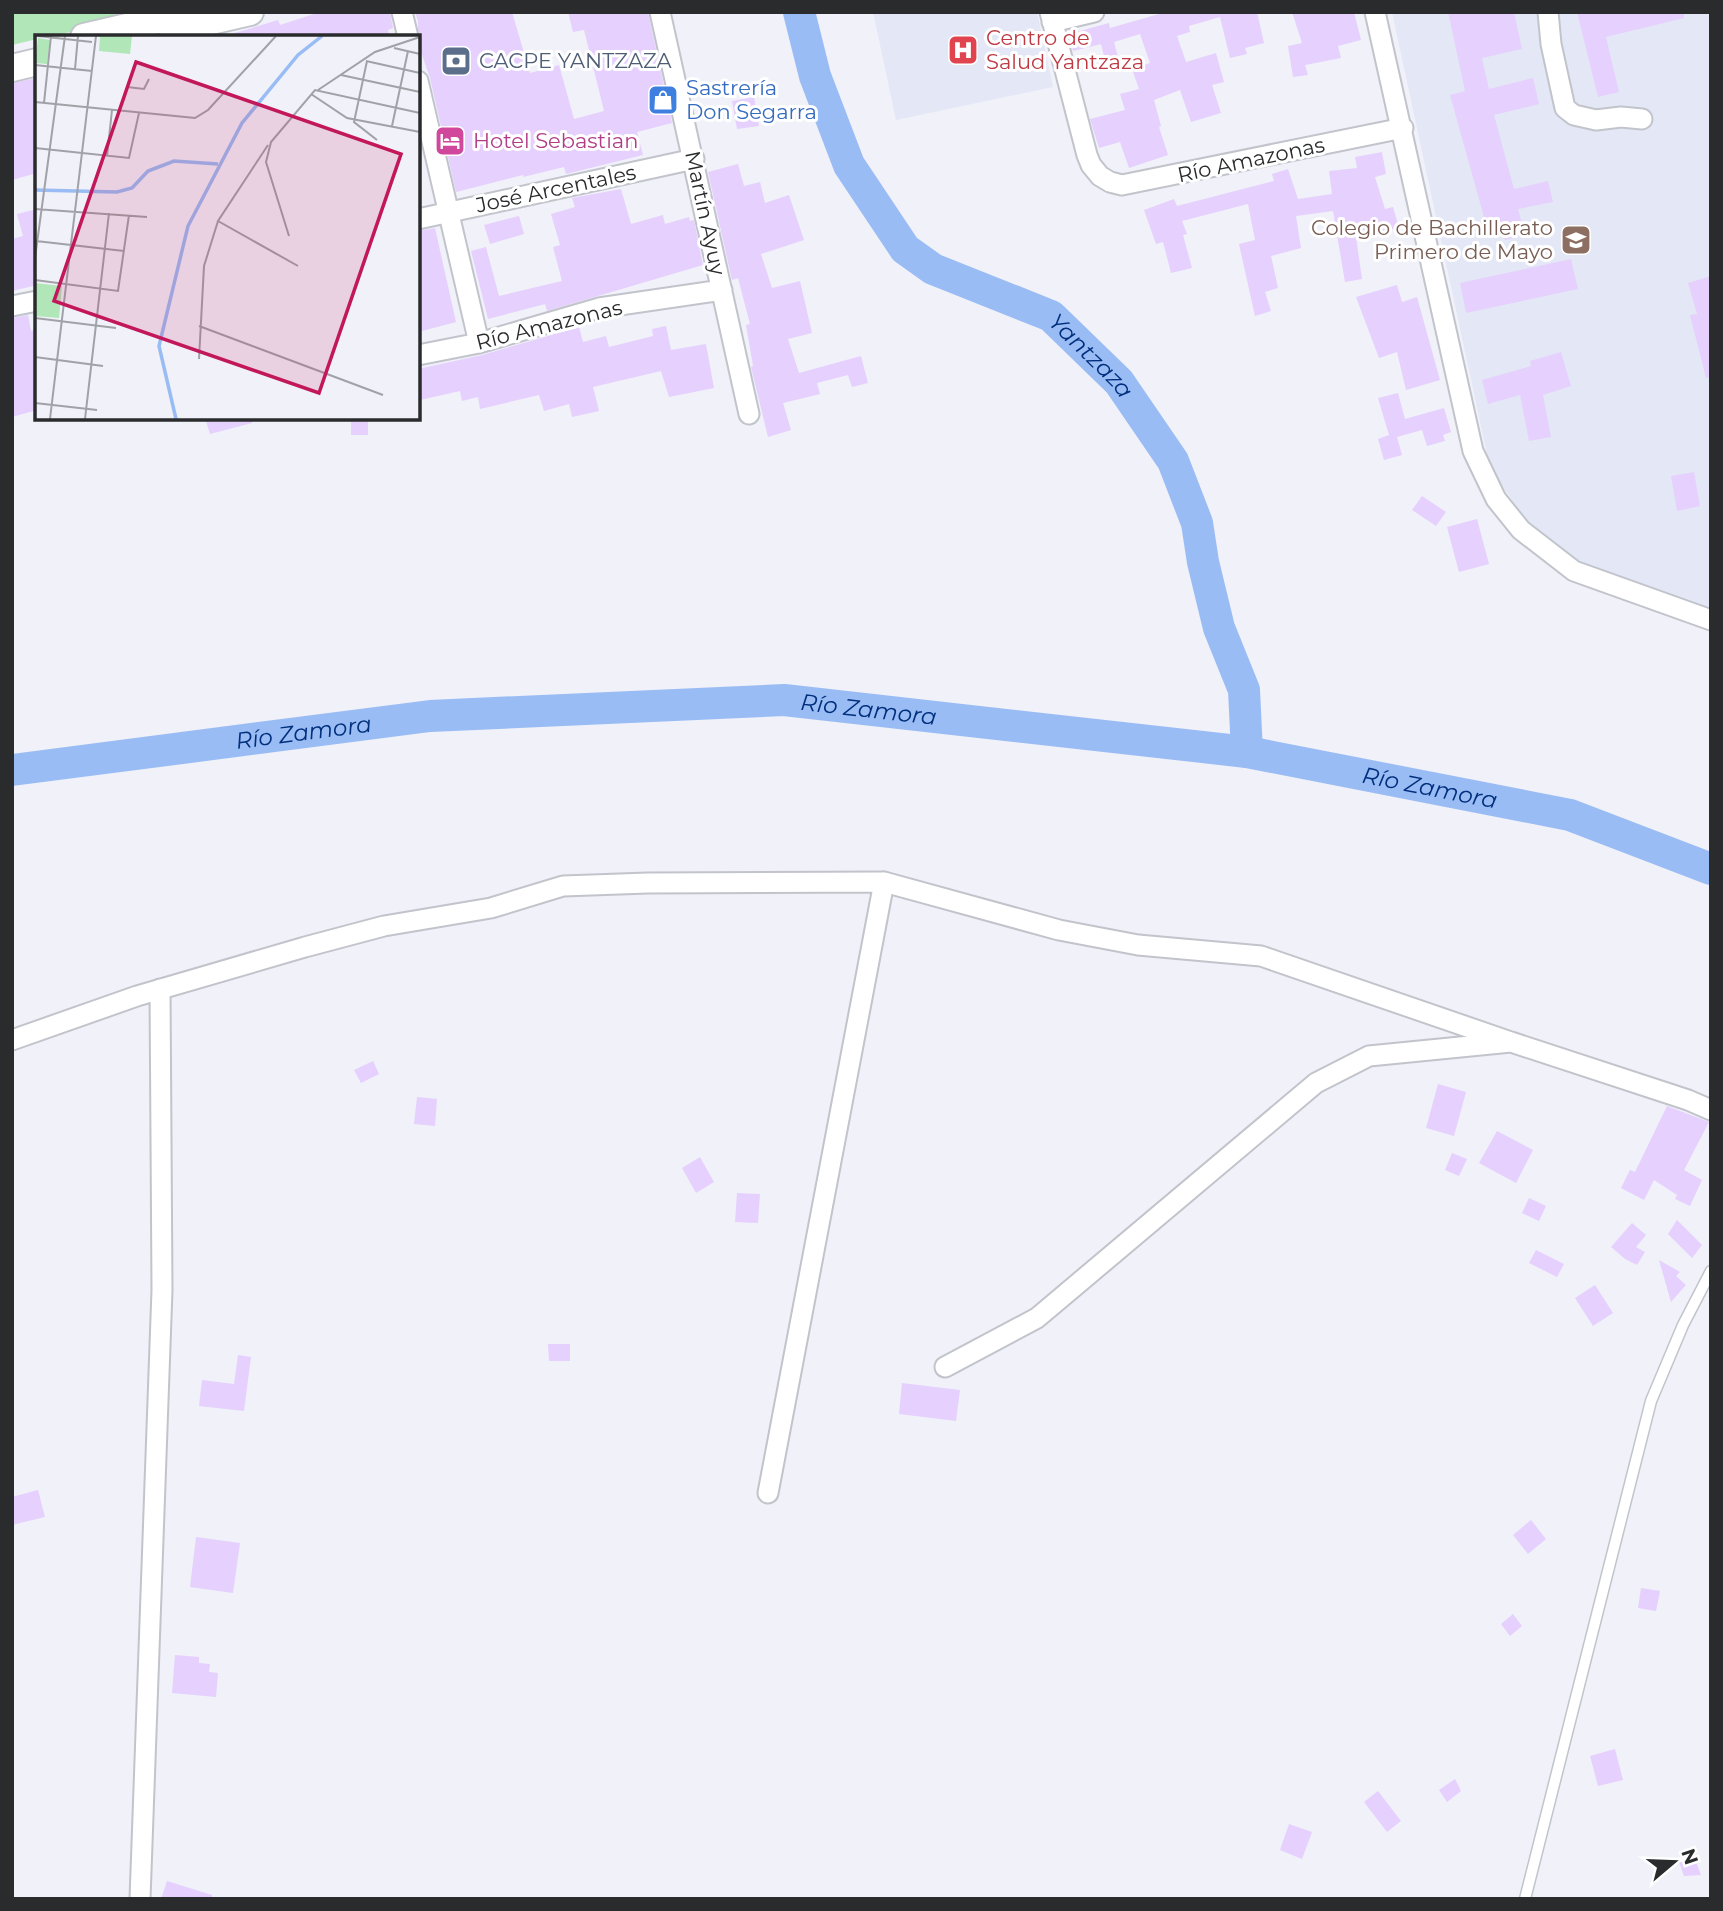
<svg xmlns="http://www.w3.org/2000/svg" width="1723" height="1911" font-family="Montserrat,sans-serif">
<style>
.built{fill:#e4e7f6}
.green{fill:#b1e6b8}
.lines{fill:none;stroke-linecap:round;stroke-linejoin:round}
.river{stroke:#9abcf4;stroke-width:32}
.building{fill:#e6d0fd}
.service-casing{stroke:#c2c4cb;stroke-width:13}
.minor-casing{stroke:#c2c4cb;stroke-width:23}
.secondary-casing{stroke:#c2c4cb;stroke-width:30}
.service{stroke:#fff;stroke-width:10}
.minor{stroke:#fff;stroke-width:19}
.secondary{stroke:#fff;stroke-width:26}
.labels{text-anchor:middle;stroke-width:6;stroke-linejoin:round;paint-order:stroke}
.health-label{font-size:21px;fill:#be3a42;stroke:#fff;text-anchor:start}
.service-label{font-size:21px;fill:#4e5e75;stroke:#fff;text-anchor:start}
.shop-label{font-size:21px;fill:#366cbe;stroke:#fff;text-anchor:start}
.hotel-label{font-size:21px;fill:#b23c85;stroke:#fff;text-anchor:start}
.street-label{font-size:21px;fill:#2a2b2d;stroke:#fff}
.education-label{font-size:21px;fill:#785e54;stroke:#fff;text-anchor:end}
.water-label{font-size:23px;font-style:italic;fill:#002f7d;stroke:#fff}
.inset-river{fill:none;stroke:#9abcf4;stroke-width:3.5}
.inset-road{fill:none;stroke:#a1a2a7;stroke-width:2}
.view{fill:#c2185b;fill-opacity:0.15;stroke:#c2185b;stroke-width:3.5}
.inset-edge{fill:none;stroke:#2a2b2d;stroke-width:3.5}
</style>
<rect width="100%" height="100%" fill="#f0f1f9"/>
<path class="built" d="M 873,12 L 1037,12 L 1053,87 L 896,120 Z
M 1392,12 L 1711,12 L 1711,611 L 1576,562 L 1534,532 L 1490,468 Z"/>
<path class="green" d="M 12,12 L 119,12 L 121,20 L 49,37 L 37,37 L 37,39 L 12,45 Z"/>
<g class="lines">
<g class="river">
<path id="s1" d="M 799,12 L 815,76 L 849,165 L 905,249 L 933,269 L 1051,316 L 1119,382 L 1173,461 L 1197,523 L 1203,562 L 1219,628 L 1244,690 L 1247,752"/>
<path id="s2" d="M 12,770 L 430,716 L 784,700 L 1247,752 L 1570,815 L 1711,869"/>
</g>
</g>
<path class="building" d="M 320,12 L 390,12 L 393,28 L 388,30 L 390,37 L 236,37 L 235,33 L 278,20 L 280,25 Z
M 415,12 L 512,12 L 530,73 L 559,65 L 574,119 L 604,111 L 584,30 L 573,32 L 568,12 L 648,12 L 672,123 L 637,132 L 643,155 L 566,174 L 564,167 L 523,177 L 523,175 L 456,192 L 430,78 L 418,43 L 418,21 Z
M 1166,12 L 1257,12 L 1264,43 L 1245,48 L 1247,54 L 1230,58 L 1220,17 L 1189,26 L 1190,32 L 1177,36 L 1186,62 L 1216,53 L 1224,82 L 1212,85 L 1221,113 L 1191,122 L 1180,90 L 1154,100 L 1161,126 L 1159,127 L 1168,155 L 1129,168 L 1120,142 L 1099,148 L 1090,119 L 1125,110 L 1120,94 L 1139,89 L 1132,69 L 1150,63 L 1140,34 L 1114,42 L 1119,61 L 1106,64 L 1101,44 L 1073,51 L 1069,34 L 1109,23 L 1110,28 Z
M 1292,12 L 1354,12 L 1361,40 L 1338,46 L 1341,58 L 1305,65 L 1308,75 L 1293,77 L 1288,46 L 1302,43 Z
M 1448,12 L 1514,12 L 1522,49 L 1482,58 L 1489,89 L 1533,78 L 1539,104 L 1494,115 L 1514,189 L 1548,181 L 1553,202 L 1518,209 L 1525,235 L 1505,240 L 1503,232 L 1489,235 L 1450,95 L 1465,91 Z
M 1577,12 L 1684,12 L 1684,18 L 1606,37 L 1619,92 L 1598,97 Z
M 37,78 L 37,173 L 12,180 L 12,83 Z
M 754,97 L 759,126 L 737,129 L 732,101 Z
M 1382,152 L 1386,174 L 1375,177 L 1385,209 L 1393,207 L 1399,228 L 1356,237 L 1362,279 L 1345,282 L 1333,211 L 1296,216 L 1301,248 L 1271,256 L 1278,288 L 1265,292 L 1271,311 L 1255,316 L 1239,244 L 1255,240 L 1248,204 L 1182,221 L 1187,234 L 1183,235 L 1192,268 L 1171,273 L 1163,242 L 1156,244 L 1144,210 L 1174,199 L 1177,206 L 1274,181 L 1272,174 L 1288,169 L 1298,199 L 1332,194 L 1329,171 L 1357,168 L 1355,157 Z
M 738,164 L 744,186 L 760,182 L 765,203 L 789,195 L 804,240 L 761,254 L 772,288 L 800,281 L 812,333 L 788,339 L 799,373 L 861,356 L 868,383 L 852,387 L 848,375 L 817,383 L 820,394 L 783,403 L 791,430 L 768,437 L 751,367 L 753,366 L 746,325 L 750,324 L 738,278 L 732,280 L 708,172 Z
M 621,189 L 631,224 L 663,215 L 665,224 L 689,217 L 690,221 L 694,220 L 703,265 L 547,311 L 545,304 L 488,319 L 471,251 L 486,247 L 499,296 L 562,281 L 553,247 L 560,245 L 551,214 L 575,207 L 572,198 Z
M 37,209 L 37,285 L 12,291 L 12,239 L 23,236 L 17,214 Z
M 519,216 L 524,234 L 490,244 L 484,225 Z
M 435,228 L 456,322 L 418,332 L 418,231 Z
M 1571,259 L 1578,289 L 1466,313 L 1460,283 Z
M 1711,276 L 1711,377 L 1706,378 L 1690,315 L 1697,314 L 1688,283 Z
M 1397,285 L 1402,302 L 1417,297 L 1440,380 L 1406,390 L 1397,352 L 1379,358 L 1356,297 Z
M 28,315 L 31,331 L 37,329 L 37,410 L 12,417 L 12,318 Z
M 666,326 L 671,350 L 706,344 L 714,388 L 669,397 L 661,371 L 593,387 L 599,411 L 572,417 L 569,404 L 544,411 L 539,395 L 480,409 L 478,397 L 462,401 L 460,391 L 420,400 L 418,369 L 482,355 L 579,327 L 583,342 L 606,336 L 609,347 L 653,336 L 652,329 Z
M 1561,352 L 1571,386 L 1543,395 L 1551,437 L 1529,441 L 1520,395 L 1488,404 L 1482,380 L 1531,366 L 1530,361 Z
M 1398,393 L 1405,419 L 1444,408 L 1451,432 L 1443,435 L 1445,441 L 1427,446 L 1422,430 L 1397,437 L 1402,455 L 1384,460 L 1378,439 L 1389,435 L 1378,398 Z
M 205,418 L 252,418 L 252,423 L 210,434 Z
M 351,418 L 368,418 L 368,435 L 351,435 Z
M 1694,472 L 1700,506 L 1677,511 L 1671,476 Z
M 1422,496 L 1446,512 L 1436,526 L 1412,510 Z
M 1477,519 L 1489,564 L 1459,572 L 1447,527 Z
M 373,1061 L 379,1074 L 361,1083 L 354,1070 Z
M 1438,1084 L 1466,1092 L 1454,1136 L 1426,1128 Z
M 417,1097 L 437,1099 L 435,1126 L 414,1124 Z
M 1667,1106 L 1709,1122 L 1684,1170 L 1702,1180 L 1690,1206 L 1675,1199 L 1677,1195 L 1654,1180 L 1644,1200 L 1621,1188 L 1630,1170 L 1635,1172 Z
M 1497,1131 L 1533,1150 L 1516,1183 L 1479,1163 Z
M 1452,1153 L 1467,1159 L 1459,1176 L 1445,1170 Z
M 700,1157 L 714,1182 L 696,1193 L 682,1168 Z
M 737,1193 L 760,1194 L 758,1223 L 735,1222 Z
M 1529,1198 L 1546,1206 L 1539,1221 L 1522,1213 Z
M 1677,1220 L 1702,1245 L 1692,1258 L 1668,1234 Z
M 1632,1223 L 1646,1235 L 1636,1247 L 1645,1252 L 1637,1265 L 1625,1259 L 1611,1247 Z
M 1536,1250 L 1564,1264 L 1557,1277 L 1529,1263 Z
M 1659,1260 L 1680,1272 L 1676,1276 L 1686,1285 L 1671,1302 Z
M 1595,1285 L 1613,1313 L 1593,1326 L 1575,1298 Z
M 548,1344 L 570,1344 L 570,1361 L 549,1361 Z
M 238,1355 L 251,1357 L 244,1411 L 199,1406 L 202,1380 L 234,1384 Z
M 902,1383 L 960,1390 L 956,1421 L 899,1414 Z
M 38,1490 L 45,1517 L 12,1525 L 12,1497 Z
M 1531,1520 L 1546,1539 L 1528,1554 L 1513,1535 Z
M 196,1537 L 240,1543 L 233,1593 L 190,1587 Z
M 1641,1588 L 1660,1591 L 1656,1611 L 1638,1608 Z
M 1513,1614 L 1522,1626 L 1510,1636 L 1501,1624 Z
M 175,1655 L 199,1657 L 199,1663 L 210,1664 L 209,1672 L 218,1673 L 216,1697 L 172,1693 Z
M 1615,1749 L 1623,1780 L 1598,1786 L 1590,1756 Z
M 1455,1779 L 1461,1791 L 1447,1802 L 1439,1790 Z
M 1378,1791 L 1401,1821 L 1387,1832 L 1364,1802 Z
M 1289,1824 L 1312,1832 L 1302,1859 L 1280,1850 Z
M 1679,1862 L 1696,1862 L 1701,1875 L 1684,1876 Z
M 167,1881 L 212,1895 L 212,1899 L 161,1899 Z"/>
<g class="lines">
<g class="service-casing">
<path id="service" d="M 1525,1899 L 1651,1401 L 1683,1325 L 1711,1271"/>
</g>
<g class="minor-casing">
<path id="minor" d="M 402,12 L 408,37
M 660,12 L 749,414
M 1050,12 L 1087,155 L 1091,165 L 1100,176 L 1110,182 L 1122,185 L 1403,128
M 1375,12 L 1473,451 L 1496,499 L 1521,530 L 1574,571 L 1711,620
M 1548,12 L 1551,44 L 1565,108 L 1574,115 L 1596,120 L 1621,117 L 1642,119
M 1052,22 L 1094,12
M 418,81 L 479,343
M 418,219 L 694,159
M 12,306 L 37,301
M 418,355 L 479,343 L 599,308 L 722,290
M 12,1040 L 137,996 L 305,947 L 384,926 L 491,908 L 563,886 L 648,883 L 884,882
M 945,1367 L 1037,1318 L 1316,1083 L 1369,1056 L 1511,1042 L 1688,1100 L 1711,1110
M 768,1493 L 884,882 L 1059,930 L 1138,945 L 1261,956 L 1511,1042
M 140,1899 L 162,1290 L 160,989"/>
</g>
<g class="secondary-casing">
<path id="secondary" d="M 172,30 L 250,12
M 84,37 L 191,12
M 12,68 L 37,62"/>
</g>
<use href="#service" class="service"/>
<use href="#minor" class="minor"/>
<use href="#secondary" class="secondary"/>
</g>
<defs>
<g id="hospital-square" transform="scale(1.575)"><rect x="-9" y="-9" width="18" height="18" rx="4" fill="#e0444e" stroke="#fff"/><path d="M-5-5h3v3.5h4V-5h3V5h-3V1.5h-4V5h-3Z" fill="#fff"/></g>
<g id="bank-square" transform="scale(1.575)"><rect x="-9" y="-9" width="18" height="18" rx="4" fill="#5c6f8a" stroke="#fff"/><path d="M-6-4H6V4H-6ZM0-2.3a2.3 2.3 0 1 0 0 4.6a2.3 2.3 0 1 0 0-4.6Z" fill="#fff"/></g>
<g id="shop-square" transform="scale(1.575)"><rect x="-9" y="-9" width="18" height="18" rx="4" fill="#3f7fe0" stroke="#fff"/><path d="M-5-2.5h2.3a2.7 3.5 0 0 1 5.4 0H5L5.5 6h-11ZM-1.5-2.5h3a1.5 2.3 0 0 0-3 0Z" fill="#fff"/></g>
<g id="hotel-square" transform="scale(1.575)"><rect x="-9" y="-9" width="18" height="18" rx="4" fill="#d1479c" stroke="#fff"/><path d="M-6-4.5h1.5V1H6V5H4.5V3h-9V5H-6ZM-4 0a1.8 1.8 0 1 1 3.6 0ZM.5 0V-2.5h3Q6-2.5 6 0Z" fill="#fff"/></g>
<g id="university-square" transform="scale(1.575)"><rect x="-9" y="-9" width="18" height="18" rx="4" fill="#8d6e63" stroke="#fff"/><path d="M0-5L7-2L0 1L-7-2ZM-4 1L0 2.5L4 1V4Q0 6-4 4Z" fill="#fff"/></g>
</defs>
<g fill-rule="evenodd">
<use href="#hospital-square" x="963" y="50"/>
<use href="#bank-square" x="456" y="61"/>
<use href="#shop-square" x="663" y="100"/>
<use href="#hotel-square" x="450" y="141"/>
<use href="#university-square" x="1576" y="240"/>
</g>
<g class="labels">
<g class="health-label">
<text x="986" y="45">Centro de<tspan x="986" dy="24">Salud Yantzaza</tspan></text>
</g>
<g class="service-label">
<text x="479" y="68">CACPE YANTZAZA</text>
</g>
<g class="shop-label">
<text x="686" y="95">Sastrería<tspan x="686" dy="24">Don Segarra</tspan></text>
</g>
<g class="hotel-label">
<text x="473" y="148">Hotel Sebastian</text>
</g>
<g class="street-label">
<text transform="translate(1251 160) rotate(-12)" y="7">Río Amazonas</text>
<text transform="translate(556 189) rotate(-12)" y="7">José Arcentales</text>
<text transform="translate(705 213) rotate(78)" y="7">Martín Ayuy</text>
<text transform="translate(549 325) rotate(-14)" y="7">Río Amazonas</text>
</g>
<g class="education-label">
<text x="1553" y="235">Colegio de Bachillerato<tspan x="1553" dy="24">Primero de Mayo</tspan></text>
</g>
<g class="water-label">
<text dy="8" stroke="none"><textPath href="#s1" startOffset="480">Yantzaza</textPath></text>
<text dy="8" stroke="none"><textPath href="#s2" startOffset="861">Río Zamora</textPath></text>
<text dy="8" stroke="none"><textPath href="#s2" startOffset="294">Río Zamora</textPath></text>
<text dy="8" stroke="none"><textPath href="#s2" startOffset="1428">Río Zamora</textPath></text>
</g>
</g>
<g transform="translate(35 35)">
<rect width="385" height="385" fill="#f0f1f9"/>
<path d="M 65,1 L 97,1 L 95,19 L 64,16 ZM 3,3 L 15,5 L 12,29 L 0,28 ZM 0,248 L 27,251 L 24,283 L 0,281 Z" fill="#b1e6b8"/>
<path class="inset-river" d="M 0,155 L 82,157 L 97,153 L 113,136 L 139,126 L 183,129M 141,384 L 124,311 L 153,191 L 207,88 L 263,20 L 287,1"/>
<path class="inset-road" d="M 3,1 L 57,7M 359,13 L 385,19M 331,26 L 385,38M 332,26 L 319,87 L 342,105M 0,30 L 57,36M 40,34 L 43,1M 306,40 L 385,57M 92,52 L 109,54 L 114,44M 283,55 L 340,17 L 385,2M 276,59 L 312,83 L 385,97M 0,67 L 160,83 L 173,75 L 241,1M 9,68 L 16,1M 357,91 L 373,16M 233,110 L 183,186 L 263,231M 0,113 L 94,123 L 104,78M 72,121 L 77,75M 0,174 L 112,182M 254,201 L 231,127 L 236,107 L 280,55 L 385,78M 1,206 L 89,216M 0,223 L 30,1M 0,245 L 83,256 L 94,180M 0,283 L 81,293M 164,291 L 348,360M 0,322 L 68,331M 164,324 L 169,231 L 183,186M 0,368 L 62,375M 15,384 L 61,1M 50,384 L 74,178"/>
<path class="view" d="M 101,27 L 366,119 L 284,358 L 19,266 Z"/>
<rect width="385" height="385" class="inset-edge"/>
</g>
<rect width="1723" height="1911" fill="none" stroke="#2a2b2d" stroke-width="28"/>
<g transform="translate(1674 1862) rotate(71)" stroke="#ffffff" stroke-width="5" paint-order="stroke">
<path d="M0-5L12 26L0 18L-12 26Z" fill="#2a2b2d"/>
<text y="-10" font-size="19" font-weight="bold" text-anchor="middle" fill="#2a2b2d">N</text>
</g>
</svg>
